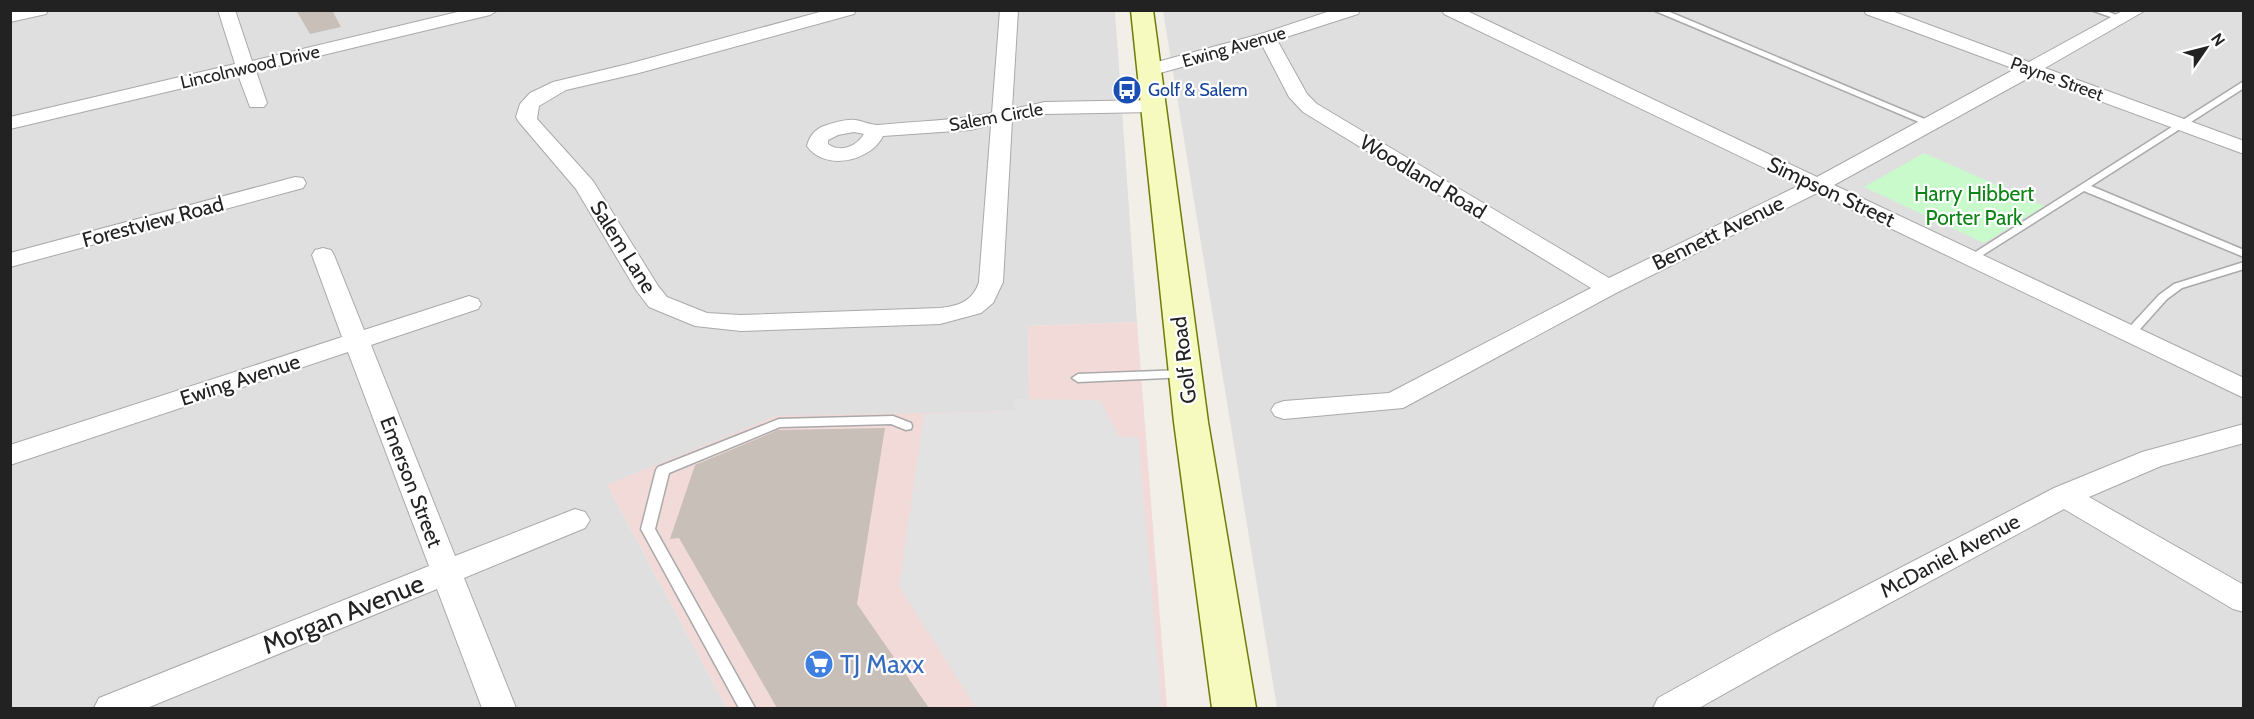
<svg xmlns="http://www.w3.org/2000/svg" width="2254" height="719" font-family="Cabin,sans-serif">
<style>
.residential{fill:#e0dfdf}
.commercial{fill:#f2dad9}
.park{fill:#c8facc}
.parking{fill:#e2e2e2}
.building{fill:#c7bfb8}
.lines{fill:none;stroke-linecap:round;stroke-linejoin:round}
.lane-casing{stroke:#a9a9a9;stroke-width:3}
.street-casing{stroke:#a9a9a9;stroke-width:2}
.secondary-casing{stroke:#707d05;stroke-width:3}
.lane{fill:#fff;fill-rule:evenodd}
.street{fill:#fff;fill-rule:evenodd}
.secondary{fill:#f7fabf;fill-rule:evenodd}
.labels{text-anchor:middle;stroke-width:4.5;stroke-linejoin:round;paint-order:stroke}
.far-street-label{font-size:18px;fill:#222;stroke:#fff}
.far-transit-label{font-size:18px;fill:#164399;stroke:#fff;text-anchor:start}
.street-label{font-size:21px;fill:#222;stroke:#fff}
.park-label{font-size:21px;fill:#0c8416;stroke:#fff}
.near-street-label{font-size:26px;fill:#222;stroke:#fff}
.near-shop-label{font-size:26px;fill:#366cbe;stroke:#fff;text-anchor:start}
</style>
<rect width="100%" height="100%" fill="#f2efe9"/>
<path class="residential" d="M 10,11 L 1115,11 L 1137,322 L 1028,326 L 1029,399 L 1016,411 L 924,414 L 607,485 L 727,708 L 11,708 Z
M 1163,11 L 2243,11 L 2243,708 L 1277,708 Z"/>
<path class="commercial" d="M 1137,322 L 1167,708 L 727,708 L 607,485 L 776,416 L 1016,411 L 1013,399 L 1029,399 L 1028,326 Z"/>
<path class="park" d="M 1924,153 L 2044,206 L 1984,243 L 1864,187 Z"/>
<path class="parking" d="M 1013,399 L 1100,400 L 1119,437 L 1138,437 L 1162,708 L 976,708 L 899,586 L 924,414 L 1016,411 Z"/>
<path class="building" d="M 296,10 L 332,10 L 341,27 L 310,34 Z
M 885,428 L 857,604 L 929,708 L 777,708 L 679,538 L 670,539 L 695,465 L 778,430 Z"/>
<g class="lines">
<g class="lane-casing">
<path id="lane" d="M 1653,10 L 1665,10 L 1934,123 L 1929,126 L 1926,125 Z
M 2091,10 L 2104,10 L 2126,19 L 2122,21 Z
M 2244,81 L 2244,88 L 2091,186 L 2244,250 L 2244,257 L 2084,191 L 1975,260 L 1967,260 L 1966,258 Z
M 2244,262 L 2244,269 L 2182,288 L 2167,299 L 2133,337 L 2129,338 L 2123,334 L 2159,295 L 2174,284 Z
M 1184,370 L 1188,371 L 1190,374 L 1188,377 L 1078,382 L 1072,378 L 1078,374 Z
M 893,416 L 911,423 L 912,426 L 911,429 L 906,430 L 891,424 L 780,427 L 669,473 L 655,529 L 755,708 L 739,708 L 641,529 L 656,470 L 658,467 L 779,419 Z"/>
</g>
<g class="street-casing">
<path id="street" d="M 16,10 L 48,10 L 46,14 L 10,22 L 10,12 Z
M 218,10 L 235,10 L 252,61 L 466,10 L 498,10 L 490,15 L 256,71 L 267,103 L 264,107 L 250,107 L 238,75 L 10,129 L 10,117 L 235,64 Z
M 827,10 L 856,10 L 854,14 L 639,73 L 566,90 L 539,106 L 537,119 L 593,181 L 658,286 L 667,297 L 707,313 L 741,315 L 940,308 C 959,306 973,301 979,282 L 991,125 L 970,130 L 883,136 C 871,161 825,172 807,146 C 809,137 815,129 824,126 C 833,123 846,119 855,120 C 863,121 870,125 878,125 C 916,121 955,121 992,113 L 1000,10 L 1018,10 L 1012,109 L 1045,102 L 1154,100 L 1161,102 L 1164,106 L 1161,110 L 1154,112 L 1045,114 L 1012,121 L 1003,282 L 993,303 L 981,313 L 940,324 L 741,331 L 695,326 L 649,307 L 636,290 L 576,189 L 519,122 L 516,117 L 520,104 L 530,93 L 553,82 L 628,64 ZM 854,132 L 864,134 C 856,147 840,153 828,144 L 828,140 L 838,135 Z
M 1333,10 L 1360,10 L 1358,14 L 1277,40 L 1307,94 L 1317,104 L 1609,278 L 1800,185 L 1444,14 L 1442,10 L 1465,10 L 1817,177 L 2015,69 L 1866,14 L 1864,10 L 1889,10 L 2029,62 L 2124,10 L 2146,10 L 2045,68 L 2244,141 L 2244,154 L 2032,76 L 1834,185 L 2244,378 L 2244,398 L 1817,193 L 1616,293 L 1403,408 L 1284,419 L 1275,416 L 1271,410 L 1275,404 L 1284,401 L 1389,393 L 1591,288 L 1303,112 L 1289,97 L 1262,45 L 1149,76 L 1142,74 L 1140,70 L 1142,66 L 1261,34 Z
M 295,177 L 303,178 L 306,183 L 303,188 L 10,267 L 10,253 Z
M 323,248 L 331,250 L 334,255 L 364,330 L 469,296 L 478,299 L 481,304 L 478,309 L 371,345 L 455,556 L 575,509 L 585,512 L 590,520 L 585,528 L 464,578 L 516,708 L 482,708 L 437,589 L 147,708 L 94,708 L 99,698 L 429,566 L 348,352 L 10,465 L 10,445 L 342,337 L 312,255 L 315,250 Z
M 2244,424 L 2244,443 L 2161,466 L 2089,497 L 2244,585 L 2244,612 L 2233,609 L 2064,509 L 1797,653 L 1699,708 L 1653,708 L 1658,698 L 1775,633 L 2054,488 L 2142,452 Z"/>
</g>
<g class="secondary-casing">
<path id="secondary" d="M 1131,10 L 1153,10 L 1208,422 L 1256,708 L 1212,708 L 1174,422 Z"/>
</g>
<use href="#lane" class="lane"/>
<use href="#street" class="street"/>
<use href="#secondary" class="secondary"/>
</g>
<defs>
<g id="bus-disc" transform="scale(1.5)"><circle r="9.5" fill="#1a4fb4" stroke="#fff"/><path d="M-5-6H5V4H4V6H2V4H-2V6H-4V4H-5ZM-3.5-4V0h7V-4ZM-3.5 1.2v1.5H-2V1.2ZM2 1.2v1.5H3.5V1.2Z" fill="#fff"/></g>
<g id="supermarket-disc" transform="scale(1.5)"><circle r="9.5" fill="#3f7fe0" stroke="#fff"/><path d="M-6-5.5h2.5l.6 2H6L4.5 2H-2.5L-4.4-4H-6ZM-1.5 3.2a1.3 1.3 0 1 0 .1 0ZM3 3.2a1.3 1.3 0 1 0 .1 0Z" fill="#fff"/></g>
</defs>
<g fill-rule="evenodd">
<use href="#bus-disc" x="1127" y="90"/>
<use href="#supermarket-disc" x="819" y="664"/>
</g>
<g class="labels">
<g class="far-street-label">
<text transform="translate(1234 47) rotate(-16)" y="6">Ewing Avenue</text>
<text transform="translate(250 67) rotate(-13)" y="6">Lincolnwood Drive</text>
<text transform="translate(2057 79) rotate(20)" y="6">Payne Street</text>
<text transform="translate(996 117) rotate(-10)" y="6">Salem Circle</text>
</g>
<g class="far-transit-label">
<text x="1148" y="96">Golf &amp; Salem</text>
</g>
<g class="street-label">
<text transform="translate(1423 177) rotate(31)" y="7">Woodland Road</text>
<text transform="translate(1831 192) rotate(25)" y="7">Simpson Street</text>
<text transform="translate(153 222) rotate(-15)" y="7">Forestview Road</text>
<text transform="translate(1718 233) rotate(-26)" y="7">Bennett Avenue</text>
<text transform="translate(623 247) rotate(58)" y="7">Salem Lane</text>
<text transform="translate(1184 360) rotate(-97)" y="7">Golf Road</text>
<text transform="translate(240 380) rotate(-18)" y="7">Ewing Avenue</text>
<text transform="translate(411 482) rotate(69)" y="7">Emerson Street</text>
<text transform="translate(1950 556) rotate(-28)" y="7">McDaniel Avenue</text>
</g>
<g class="park-label">
<text x="1974" y="201">Harry Hibbert<tspan x="1974" dy="24">Porter Park</tspan></text>
</g>
<g class="near-street-label">
<text transform="translate(343 614) rotate(-22)" y="9">Morgan Avenue</text>
</g>
<g class="near-shop-label">
<text x="840" y="673">TJ Maxx</text>
</g>
</g>
<rect width="2254" height="719" fill="none" stroke="#222222" stroke-width="24"/>
<g transform="translate(2206 48) rotate(55)" stroke="#ffffff" stroke-width="4.5" paint-order="stroke">
<path d="M0-4.5L10 22L0 15L-10 22Z" fill="#222222"/>
<text y="-9" font-size="16" font-weight="bold" text-anchor="middle" fill="#222222">N</text>
</g>
</svg>
